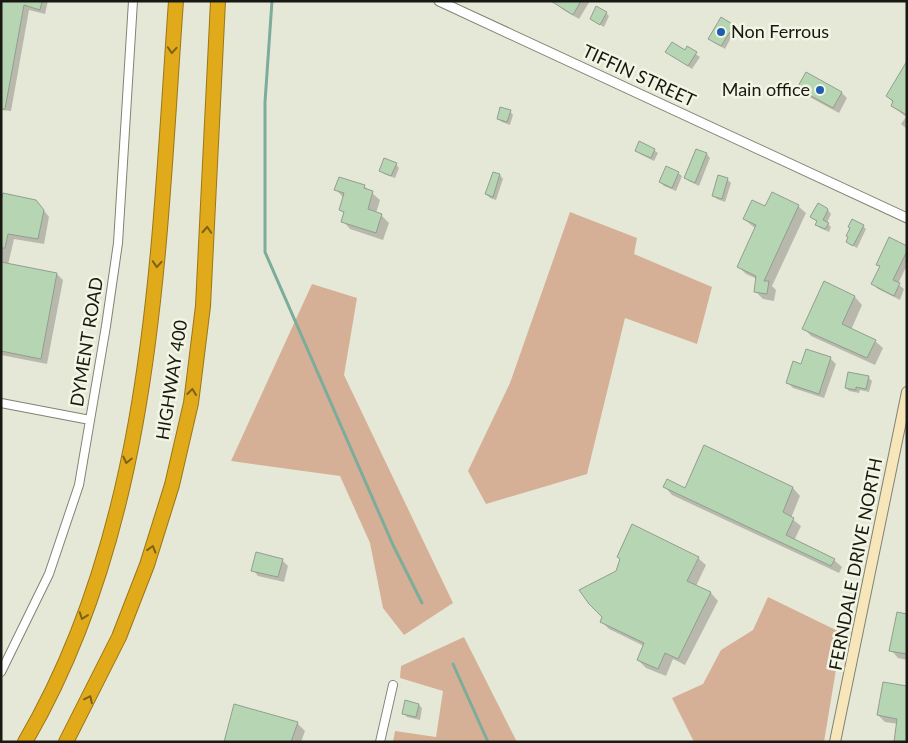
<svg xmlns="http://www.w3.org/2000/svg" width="908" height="743" font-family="Lato,sans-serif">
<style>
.forest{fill:#d6b096}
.shadow{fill:#0003}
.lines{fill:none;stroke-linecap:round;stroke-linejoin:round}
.stream{stroke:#7cac9b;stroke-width:3}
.building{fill:#b6d5b3;stroke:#929e90}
.minor-casing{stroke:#808273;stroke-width:10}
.tertiary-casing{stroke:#808273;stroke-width:11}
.secondary-casing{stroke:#808273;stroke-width:12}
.motorway-casing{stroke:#9a7718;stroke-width:16}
.minor{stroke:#fff;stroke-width:8}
.tertiary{stroke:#fff;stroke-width:9}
.secondary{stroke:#f6e6ba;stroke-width:10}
.motorway{stroke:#e0aa1a;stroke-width:14}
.oneway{stroke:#7c6216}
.poi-dot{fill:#1f5dae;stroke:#f3f6e4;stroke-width:2}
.labels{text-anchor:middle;stroke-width:5;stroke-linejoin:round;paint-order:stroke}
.poi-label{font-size:18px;fill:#181913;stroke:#f3f6e4;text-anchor:start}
.street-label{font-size:18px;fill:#181913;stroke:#f3f6e4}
</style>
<rect width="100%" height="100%" fill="#e6e8d7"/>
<path class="forest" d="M 570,212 L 637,238 L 634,254 L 712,287 L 697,344 L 625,318 L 587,474 L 486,504 L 468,471 L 510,383 Z
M 312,284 L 357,298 L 344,375 L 453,603 L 404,635 L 383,608 L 370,543 L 340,476 L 231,461 Z
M 768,597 L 842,633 L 824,742 L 694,742 L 672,698 L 703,684 L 721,650 L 753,630 Z
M 464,637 L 517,742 L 393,742 L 395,731 L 436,737 L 443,691 L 400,678 L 401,666 Z"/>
<path class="shadow" d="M 1,1 L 48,1 L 45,14 L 29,10 L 11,111 L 1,110 Z
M 557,1 L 590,1 L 579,19 L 562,9 L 556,3 Z
M 606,13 L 609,16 L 604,27 L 591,19 Z
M 722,19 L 744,33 L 748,36 L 745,40 L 733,34 L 725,49 L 713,42 Z
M 687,48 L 700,57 L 692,69 L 667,52 L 685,51 Z
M 907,63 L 907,129 L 901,124 L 906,117 L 892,106 L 894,103 L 887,96 Z
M 799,88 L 842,93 L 847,98 L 839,113 L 804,94 Z
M 510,111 L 513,115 L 510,125 L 502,122 L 498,119 Z
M 654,150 L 658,153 L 654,161 L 640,154 L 636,151 Z
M 696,150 L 707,154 L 710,158 L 699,186 L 689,181 L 685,178 Z
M 396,164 L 399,168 L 395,178 L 384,174 L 380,170 Z
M 493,173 L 500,175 L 503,179 L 496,200 L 490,198 L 486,194 Z
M 678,173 L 682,176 L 676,191 L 664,186 L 660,182 Z
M 727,179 L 731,183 L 725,202 L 717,199 L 713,196 Z
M 364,186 L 380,200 L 376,213 L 381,215 L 389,223 L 383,240 L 350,229 L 343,221 L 345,214 L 341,210 L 344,198 L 336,190 Z
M 798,206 L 806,213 L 772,286 L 776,290 L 774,301 L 763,299 L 755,291 L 757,279 L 746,274 L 739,267 L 756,229 L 744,219 L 766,208 Z
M 1,208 L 42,208 L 49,217 L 44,244 L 14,239 L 8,265 L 57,274 L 63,280 L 47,364 L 1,355 Z
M 827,209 L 831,214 L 827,223 L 831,227 L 829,232 L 820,228 L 817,225 L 818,222 L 812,217 Z
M 863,226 L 866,229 L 857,248 L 847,242 Z
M 907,247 L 907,265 L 898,284 L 904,289 L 900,300 L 878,289 L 873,284 L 881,268 L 878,264 Z
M 825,283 L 855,297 L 862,305 L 851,330 L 875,341 L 883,348 L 875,365 L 811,336 L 804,328 Z
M 807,351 L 831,359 L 836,364 L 824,398 L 793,388 L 787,382 L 802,365 Z
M 868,377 L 872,381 L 869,392 L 860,390 L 859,393 L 849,391 L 846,388 Z
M 704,446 L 793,488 L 800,496 L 791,518 L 801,526 L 794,541 L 834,560 L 842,567 L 839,573 L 672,495 L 665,487 L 685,489 Z
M 698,558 L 706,565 L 696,586 L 711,593 L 718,601 L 685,665 L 673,659 L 666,676 L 646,668 L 638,660 L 644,646 L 609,629 L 602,622 Z
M 282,560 L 288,566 L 284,582 L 258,576 L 253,570 Z
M 907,615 L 907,660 L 898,658 L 891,650 Z
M 907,687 L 898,724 L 885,722 L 878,715 Z
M 419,705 L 422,708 L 420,720 L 407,717 L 404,713 Z
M 297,723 L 305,731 L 301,742 L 226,742 Z"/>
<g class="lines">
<path class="stream" d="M 272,1 L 265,102 L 265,252 L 393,545 L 422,603
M 453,664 L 488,742"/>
</g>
<path class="building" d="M 1,1 L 42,1 L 40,10 L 24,5 L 5,109 L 1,109 Z
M 551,1 L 581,1 L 573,15 Z
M 596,6 L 607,12 L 600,25 L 590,19 Z
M 721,17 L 745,32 L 742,38 L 730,32 L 721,46 L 708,39 Z
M 672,42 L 685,50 L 687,46 L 697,52 L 688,66 L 665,52 Z
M 907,61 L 907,115 L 891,106 L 893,101 L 886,96 Z
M 806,72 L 842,92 L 833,108 L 797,88 Z
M 500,107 L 511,110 L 507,122 L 497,119 Z
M 639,141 L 655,149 L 651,158 L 635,151 Z
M 696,149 L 707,153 L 695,183 L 684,178 Z
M 384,158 L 397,163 L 391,176 L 379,171 Z
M 666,166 L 679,172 L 672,188 L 659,182 Z
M 493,172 L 500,174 L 493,197 L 485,194 Z
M 718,175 L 728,178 L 722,199 L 712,196 Z
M 339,177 L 365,185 L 364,188 L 373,191 L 368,209 L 382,214 L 376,233 L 341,222 L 344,212 L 339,210 L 344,193 L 334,190 Z
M 772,192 L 799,205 L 764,281 L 769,281 L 767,294 L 754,292 L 756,276 L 737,267 L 756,225 L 743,219 L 752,200 L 765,206 Z
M 3,193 L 36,200 L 44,210 L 38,239 L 8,234 L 5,248 L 1,248 L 1,201 Z
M 818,203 L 827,208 L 828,210 L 823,220 L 829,223 L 825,229 L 815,225 L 817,221 L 810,217 Z
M 852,219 L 864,225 L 853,246 L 846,242 L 848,237 L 846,236 L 850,228 L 848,227 Z
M 889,237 L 907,246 L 907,251 L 893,280 L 900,283 L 894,296 L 871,284 L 880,266 L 876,265 Z
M 1,262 L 57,273 L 41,359 L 1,351 Z
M 824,281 L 855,296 L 842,324 L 876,340 L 867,358 L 802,329 Z
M 806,349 L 831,357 L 819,394 L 786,383 L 793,361 L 801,364 Z
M 848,372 L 869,376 L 866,389 L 856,387 L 856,390 L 845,388 Z
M 704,445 L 793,487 L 783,512 L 794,518 L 786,535 L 835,559 L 831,566 L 663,487 L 667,479 L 685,488 Z
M 632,524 L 699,557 L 687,581 L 711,592 L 678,659 L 665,653 L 658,669 L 637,660 L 644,643 L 600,622 L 602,617 L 589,604 L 579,590 L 616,571 L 620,559 L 617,557 Z
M 256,552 L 283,559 L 278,577 L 251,571 Z
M 897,612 L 907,614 L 907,654 L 889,651 Z
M 883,682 L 907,686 L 907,742 L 894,742 L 897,719 L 877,715 Z
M 405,700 L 419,704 L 416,717 L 402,714 Z
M 234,704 L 298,722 L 291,742 L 224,742 Z"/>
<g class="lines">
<g class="minor-casing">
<path id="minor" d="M 1,403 L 90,420
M 1,672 L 49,574 L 79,485 L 106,326 L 118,243 L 133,1
M 380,742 L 393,685"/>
</g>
<g class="tertiary-casing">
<path id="tertiary" d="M 439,1 L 907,218"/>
</g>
<g class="secondary-casing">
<path id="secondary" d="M 835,742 L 907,392"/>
</g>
<g class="motorway-casing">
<path id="motorway" d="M 25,742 C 155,520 158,250 176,1
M 66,742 L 119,637 L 147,565 L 172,485 L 191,403 L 203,306 L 218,1"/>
</g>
<use href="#minor" class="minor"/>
<use href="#tertiary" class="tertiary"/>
<use href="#secondary" class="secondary"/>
<use href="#motorway" class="motorway"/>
</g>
<defs><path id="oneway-chevron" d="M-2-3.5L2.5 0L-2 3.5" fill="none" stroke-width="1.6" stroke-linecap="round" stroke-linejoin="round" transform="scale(1.25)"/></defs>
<g class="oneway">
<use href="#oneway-chevron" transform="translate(172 50) rotate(94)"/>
<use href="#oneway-chevron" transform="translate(207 230) rotate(-87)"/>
<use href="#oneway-chevron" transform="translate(157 264) rotate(94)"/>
<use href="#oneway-chevron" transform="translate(192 392) rotate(-83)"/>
<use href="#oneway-chevron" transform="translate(127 460) rotate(103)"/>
<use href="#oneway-chevron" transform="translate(152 549) rotate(-73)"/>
<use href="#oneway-chevron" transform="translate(83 616) rotate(110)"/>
<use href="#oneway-chevron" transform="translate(89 699) rotate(-64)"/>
</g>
<g class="poi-dot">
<circle cx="721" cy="32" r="5"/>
<circle cx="820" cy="90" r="5"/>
</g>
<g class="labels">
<g class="poi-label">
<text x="731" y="38">Non Ferrous</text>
<text x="810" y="96" text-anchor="end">Main office</text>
</g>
<g class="street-label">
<text transform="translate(639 76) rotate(25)" y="6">TIFFIN STREET</text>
<text transform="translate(87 342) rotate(-81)" y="6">DYMENT ROAD</text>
<text transform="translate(172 380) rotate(-81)" y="6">HIGHWAY 400</text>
<text transform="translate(856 564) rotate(-79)" y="6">FERNDALE DRIVE NORTH</text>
</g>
</g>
<rect width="908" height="743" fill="none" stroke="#181913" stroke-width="5"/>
</svg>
